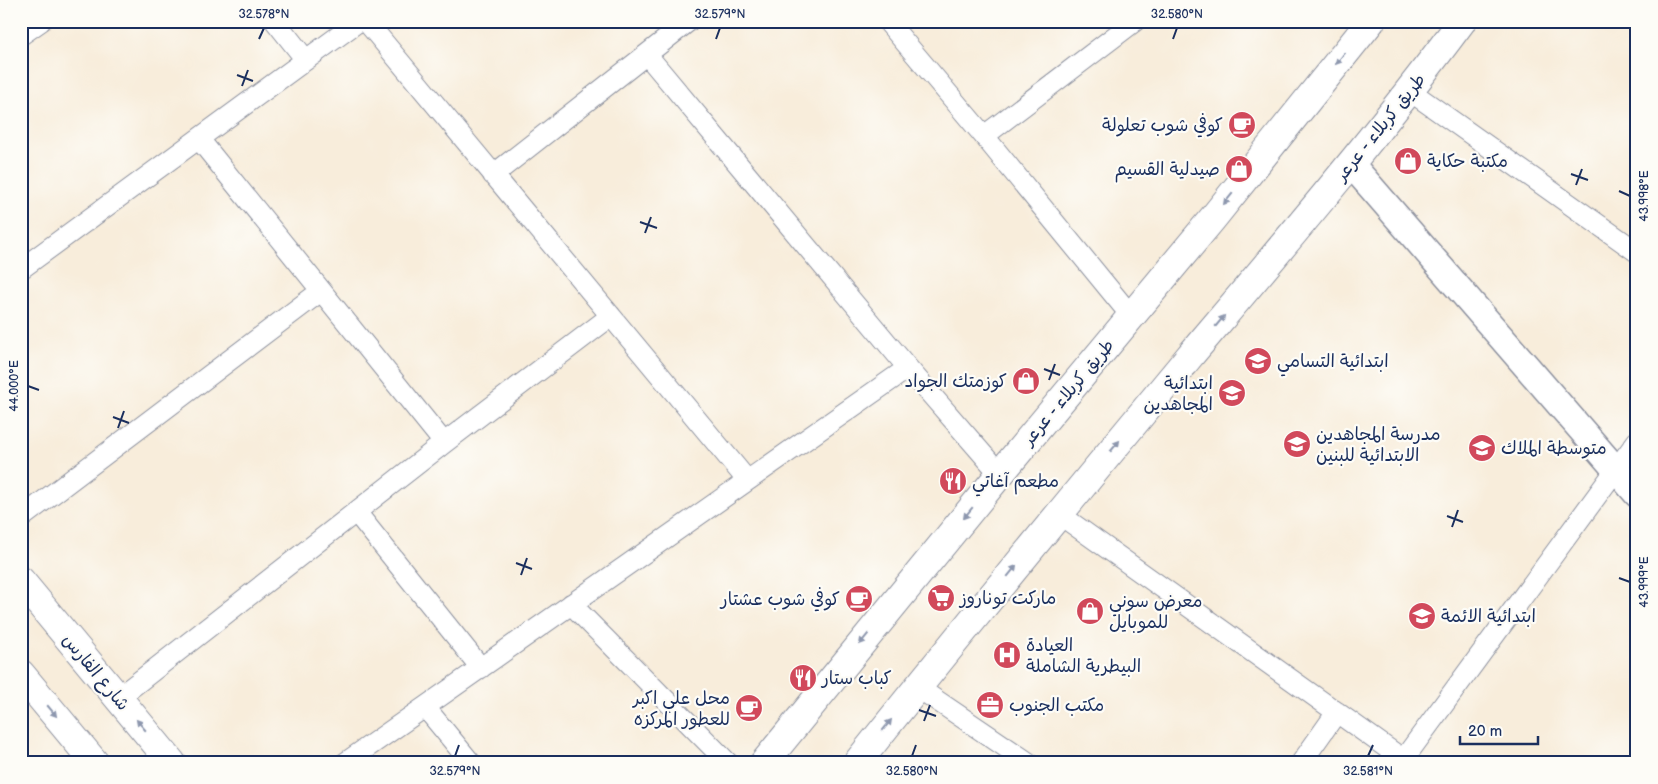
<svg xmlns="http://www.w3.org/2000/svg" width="1658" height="784" font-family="'Balsamiq Sans','Playpen Sans Arabic',sans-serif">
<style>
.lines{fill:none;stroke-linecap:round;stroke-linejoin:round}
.minor-casing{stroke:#8a8e9c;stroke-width:22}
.tertiary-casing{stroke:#8a8e9c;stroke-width:29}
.primary-casing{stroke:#8a8e9c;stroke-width:30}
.minor{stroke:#fff;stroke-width:20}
.tertiary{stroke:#fff;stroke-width:26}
.primary{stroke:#fff;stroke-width:28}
.oneway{fill:#8d97ae}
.ticks{fill:none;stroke:#1b2f5e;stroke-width:2}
.labels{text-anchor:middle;stroke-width:4.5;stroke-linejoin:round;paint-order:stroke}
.poi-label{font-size:18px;fill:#1b2f5e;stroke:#fdfcf7;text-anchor:start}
.street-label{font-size:18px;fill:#1b2f5e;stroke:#fdfcf7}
.neatline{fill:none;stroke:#1b2f5e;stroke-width:2}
.ticks-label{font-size:12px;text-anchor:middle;fill:#1b2f5e}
</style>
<rect width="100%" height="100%" fill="#fdfcf7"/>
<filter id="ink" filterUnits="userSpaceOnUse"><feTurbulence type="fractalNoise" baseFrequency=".02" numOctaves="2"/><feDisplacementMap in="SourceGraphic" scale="10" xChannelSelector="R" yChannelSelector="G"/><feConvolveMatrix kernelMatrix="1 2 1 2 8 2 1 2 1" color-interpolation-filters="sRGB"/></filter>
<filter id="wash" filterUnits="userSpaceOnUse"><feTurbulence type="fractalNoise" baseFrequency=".0096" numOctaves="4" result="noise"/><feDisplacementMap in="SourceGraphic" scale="20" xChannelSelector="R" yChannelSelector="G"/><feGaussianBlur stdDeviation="1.12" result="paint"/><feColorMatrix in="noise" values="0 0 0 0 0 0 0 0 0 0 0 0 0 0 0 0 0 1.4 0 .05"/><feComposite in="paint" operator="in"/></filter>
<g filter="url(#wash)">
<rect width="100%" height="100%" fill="#f8eddb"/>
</g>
<g filter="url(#ink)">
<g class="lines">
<g class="minor-casing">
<path id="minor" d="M 275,21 L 306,60
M 366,21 L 747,480
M 887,21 L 984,136 L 1132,317
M 21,35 L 41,21
M 647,55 L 908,368 L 1000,474
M 1410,91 L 1637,252
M 984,136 L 1135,21
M 199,139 L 444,443
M 493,175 L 689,21
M 21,269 L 359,21
M 356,512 L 481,668
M 1059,514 L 1408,763
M 21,518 L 321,291
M 571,604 L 728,763
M 917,687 L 1029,763
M 118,698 L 444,443 L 611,316
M 425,707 L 471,763
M 1403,760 L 1637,441
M 345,763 L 908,368
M 1301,763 L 1337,712"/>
</g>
<g class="tertiary-casing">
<path id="tertiary" d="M 1351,164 L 1637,494"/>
</g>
<g class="primary-casing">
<path id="primary" d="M 21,581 L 172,763
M 21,674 L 95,763
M 764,763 L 1000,474 L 1213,218 L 1371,21
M 857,763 C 966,626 1077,492 1189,357 C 1282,247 1376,137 1462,21"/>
</g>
<use href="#minor" class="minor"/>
<use href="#tertiary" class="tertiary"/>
<use href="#primary" class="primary"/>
</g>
<defs><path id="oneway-solid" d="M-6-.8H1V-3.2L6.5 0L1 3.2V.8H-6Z" transform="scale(1.25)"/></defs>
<g class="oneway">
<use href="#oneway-solid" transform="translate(1340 59) rotate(129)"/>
<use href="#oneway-solid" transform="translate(1228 199) rotate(129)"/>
<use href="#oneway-solid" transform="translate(1220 321) rotate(-50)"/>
<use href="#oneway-solid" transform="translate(1115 446) rotate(-50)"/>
<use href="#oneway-solid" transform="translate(968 513) rotate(129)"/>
<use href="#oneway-solid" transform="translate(1012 571) rotate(-51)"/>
<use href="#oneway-solid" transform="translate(864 639) rotate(129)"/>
<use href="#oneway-solid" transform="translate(52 711) rotate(50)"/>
<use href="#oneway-solid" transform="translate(141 725) rotate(-130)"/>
<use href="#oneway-solid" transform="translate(887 725) rotate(-51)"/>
</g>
</g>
<path class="ticks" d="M 259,39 L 264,28M 716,39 L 720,28M 1173,39 L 1177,28M 237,75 L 253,81M 242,86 L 248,70M 1571,174 L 1588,180M 1576,185 L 1582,169M 1619,191 L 1630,196M 640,222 L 657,228M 645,233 L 651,217M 1044,369 L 1060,375M 1049,380 L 1055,364M 28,386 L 39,390M 113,417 L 129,423M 118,428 L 124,411M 1447,516 L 1463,522M 1452,527 L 1458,510M 516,563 L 532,569M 521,575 L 527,558M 1619,578 L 1630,582M 919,710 L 936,716M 924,721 L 930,705M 455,756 L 459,745M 912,756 L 916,745M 1368,756 L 1373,745"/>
<defs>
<g id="cafe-disc" transform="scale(1.4375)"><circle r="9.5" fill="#d1495b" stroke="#fdfcf7"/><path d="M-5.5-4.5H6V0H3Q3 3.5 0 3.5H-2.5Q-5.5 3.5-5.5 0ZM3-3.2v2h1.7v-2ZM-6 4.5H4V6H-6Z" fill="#fff"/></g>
<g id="shop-disc" transform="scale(1.4375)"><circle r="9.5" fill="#d1495b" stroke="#fdfcf7"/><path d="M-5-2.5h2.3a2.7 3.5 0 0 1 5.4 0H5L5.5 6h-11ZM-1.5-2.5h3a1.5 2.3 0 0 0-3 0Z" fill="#fff"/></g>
<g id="school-disc" transform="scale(1.4375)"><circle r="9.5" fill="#d1495b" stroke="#fdfcf7"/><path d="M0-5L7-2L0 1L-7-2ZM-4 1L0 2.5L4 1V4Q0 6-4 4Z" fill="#fff"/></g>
<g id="restaurant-disc" transform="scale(1.4375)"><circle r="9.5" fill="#d1495b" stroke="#fdfcf7"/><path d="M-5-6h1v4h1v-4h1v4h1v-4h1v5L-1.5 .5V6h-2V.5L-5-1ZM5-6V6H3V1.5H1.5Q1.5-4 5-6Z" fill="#fff"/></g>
<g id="supermarket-disc" transform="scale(1.4375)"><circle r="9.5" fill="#d1495b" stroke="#fdfcf7"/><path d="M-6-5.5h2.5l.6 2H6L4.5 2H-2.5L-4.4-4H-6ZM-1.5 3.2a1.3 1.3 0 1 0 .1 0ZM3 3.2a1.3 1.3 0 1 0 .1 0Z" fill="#fff"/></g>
<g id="hospital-disc" transform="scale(1.4375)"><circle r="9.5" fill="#d1495b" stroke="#fdfcf7"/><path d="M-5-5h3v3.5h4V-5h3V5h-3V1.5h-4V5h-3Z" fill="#fff"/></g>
<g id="office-disc" transform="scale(1.4375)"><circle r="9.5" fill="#d1495b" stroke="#fdfcf7"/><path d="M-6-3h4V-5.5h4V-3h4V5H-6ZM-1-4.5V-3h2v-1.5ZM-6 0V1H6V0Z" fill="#fff"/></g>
</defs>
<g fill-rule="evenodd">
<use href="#cafe-disc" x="1242" y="125"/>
<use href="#shop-disc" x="1408" y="161"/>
<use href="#shop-disc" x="1239" y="169"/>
<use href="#school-disc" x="1258" y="361"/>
<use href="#shop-disc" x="1026" y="381"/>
<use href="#school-disc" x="1232" y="393"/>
<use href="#school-disc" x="1297" y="444"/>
<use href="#school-disc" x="1482" y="448"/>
<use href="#restaurant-disc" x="953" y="481"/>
<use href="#supermarket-disc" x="941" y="598"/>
<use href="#cafe-disc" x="859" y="599"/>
<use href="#shop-disc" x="1090" y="611"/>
<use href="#school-disc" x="1422" y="616"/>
<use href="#hospital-disc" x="1007" y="655"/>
<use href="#restaurant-disc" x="803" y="678"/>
<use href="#office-disc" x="990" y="705"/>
<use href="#cafe-disc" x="749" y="708"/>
</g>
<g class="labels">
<g class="poi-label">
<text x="1223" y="131" text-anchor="end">كوفي شوب تعلولة</text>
<text x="1427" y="167">مكتبة حكاية</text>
<text x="1220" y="175" text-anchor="end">صيدلية القسيم</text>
<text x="1277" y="367">ابتدائية التسامي</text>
<text x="1007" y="387" text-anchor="end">كوزمتك الجواد</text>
<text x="1213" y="389" text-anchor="end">ابتدائية<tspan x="1213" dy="21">المجاهدين</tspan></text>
<text x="1316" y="440">مدرسة المجاهدين<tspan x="1316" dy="21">الابتدائية للبنين</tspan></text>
<text x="1501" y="454">متوسطة الملاك</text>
<text x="972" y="487">مطعم آغاتي</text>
<text x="960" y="604">ماركت توناروز</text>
<text x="840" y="605" text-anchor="end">كوفي شوب عشتار</text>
<text x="1109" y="607">معرض سوني<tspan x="1109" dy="21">للموبايل</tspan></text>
<text x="1441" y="622">ابتدائية الائمة</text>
<text x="1026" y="651">العيادة<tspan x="1026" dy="21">البيطرية الشاملة</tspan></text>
<text x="822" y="684">كباب ستار</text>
<text x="730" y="704" text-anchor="end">محل علي اكبر<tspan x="730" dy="21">للعطور المركزه</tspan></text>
<text x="1009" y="711">مكتب الجنوب</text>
</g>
<g class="street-label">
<text transform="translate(1380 127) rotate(-51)" y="6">طريق كربلاء - عرعر</text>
<text transform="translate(1068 392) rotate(-50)" y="6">طريق كربلاء - عرعر</text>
<text transform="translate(96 672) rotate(50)" y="6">شارع الفارس</text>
</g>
</g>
<rect width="1658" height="784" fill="none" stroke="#fdfcf7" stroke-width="55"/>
<path d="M1460 736v8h78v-8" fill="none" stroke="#1b2f5e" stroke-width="2.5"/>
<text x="1468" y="736" font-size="15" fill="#1b2f5e" stroke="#fdfcf7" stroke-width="4" paint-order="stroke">20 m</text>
<rect x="28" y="28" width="1602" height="728" class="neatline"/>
<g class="ticks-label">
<text x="264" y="18">32.578°N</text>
<text x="720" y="18">32.579°N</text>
<text x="1177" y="18">32.580°N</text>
<text transform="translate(1644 196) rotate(-90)" y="4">43.998°E</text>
<text transform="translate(14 386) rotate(-90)" y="4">44.000°E</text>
<text transform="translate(1644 582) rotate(-90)" y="4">43.999°E</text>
<text x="455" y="775">32.579°N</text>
<text x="912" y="775">32.580°N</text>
<text x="1368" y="775">32.581°N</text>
</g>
</svg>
